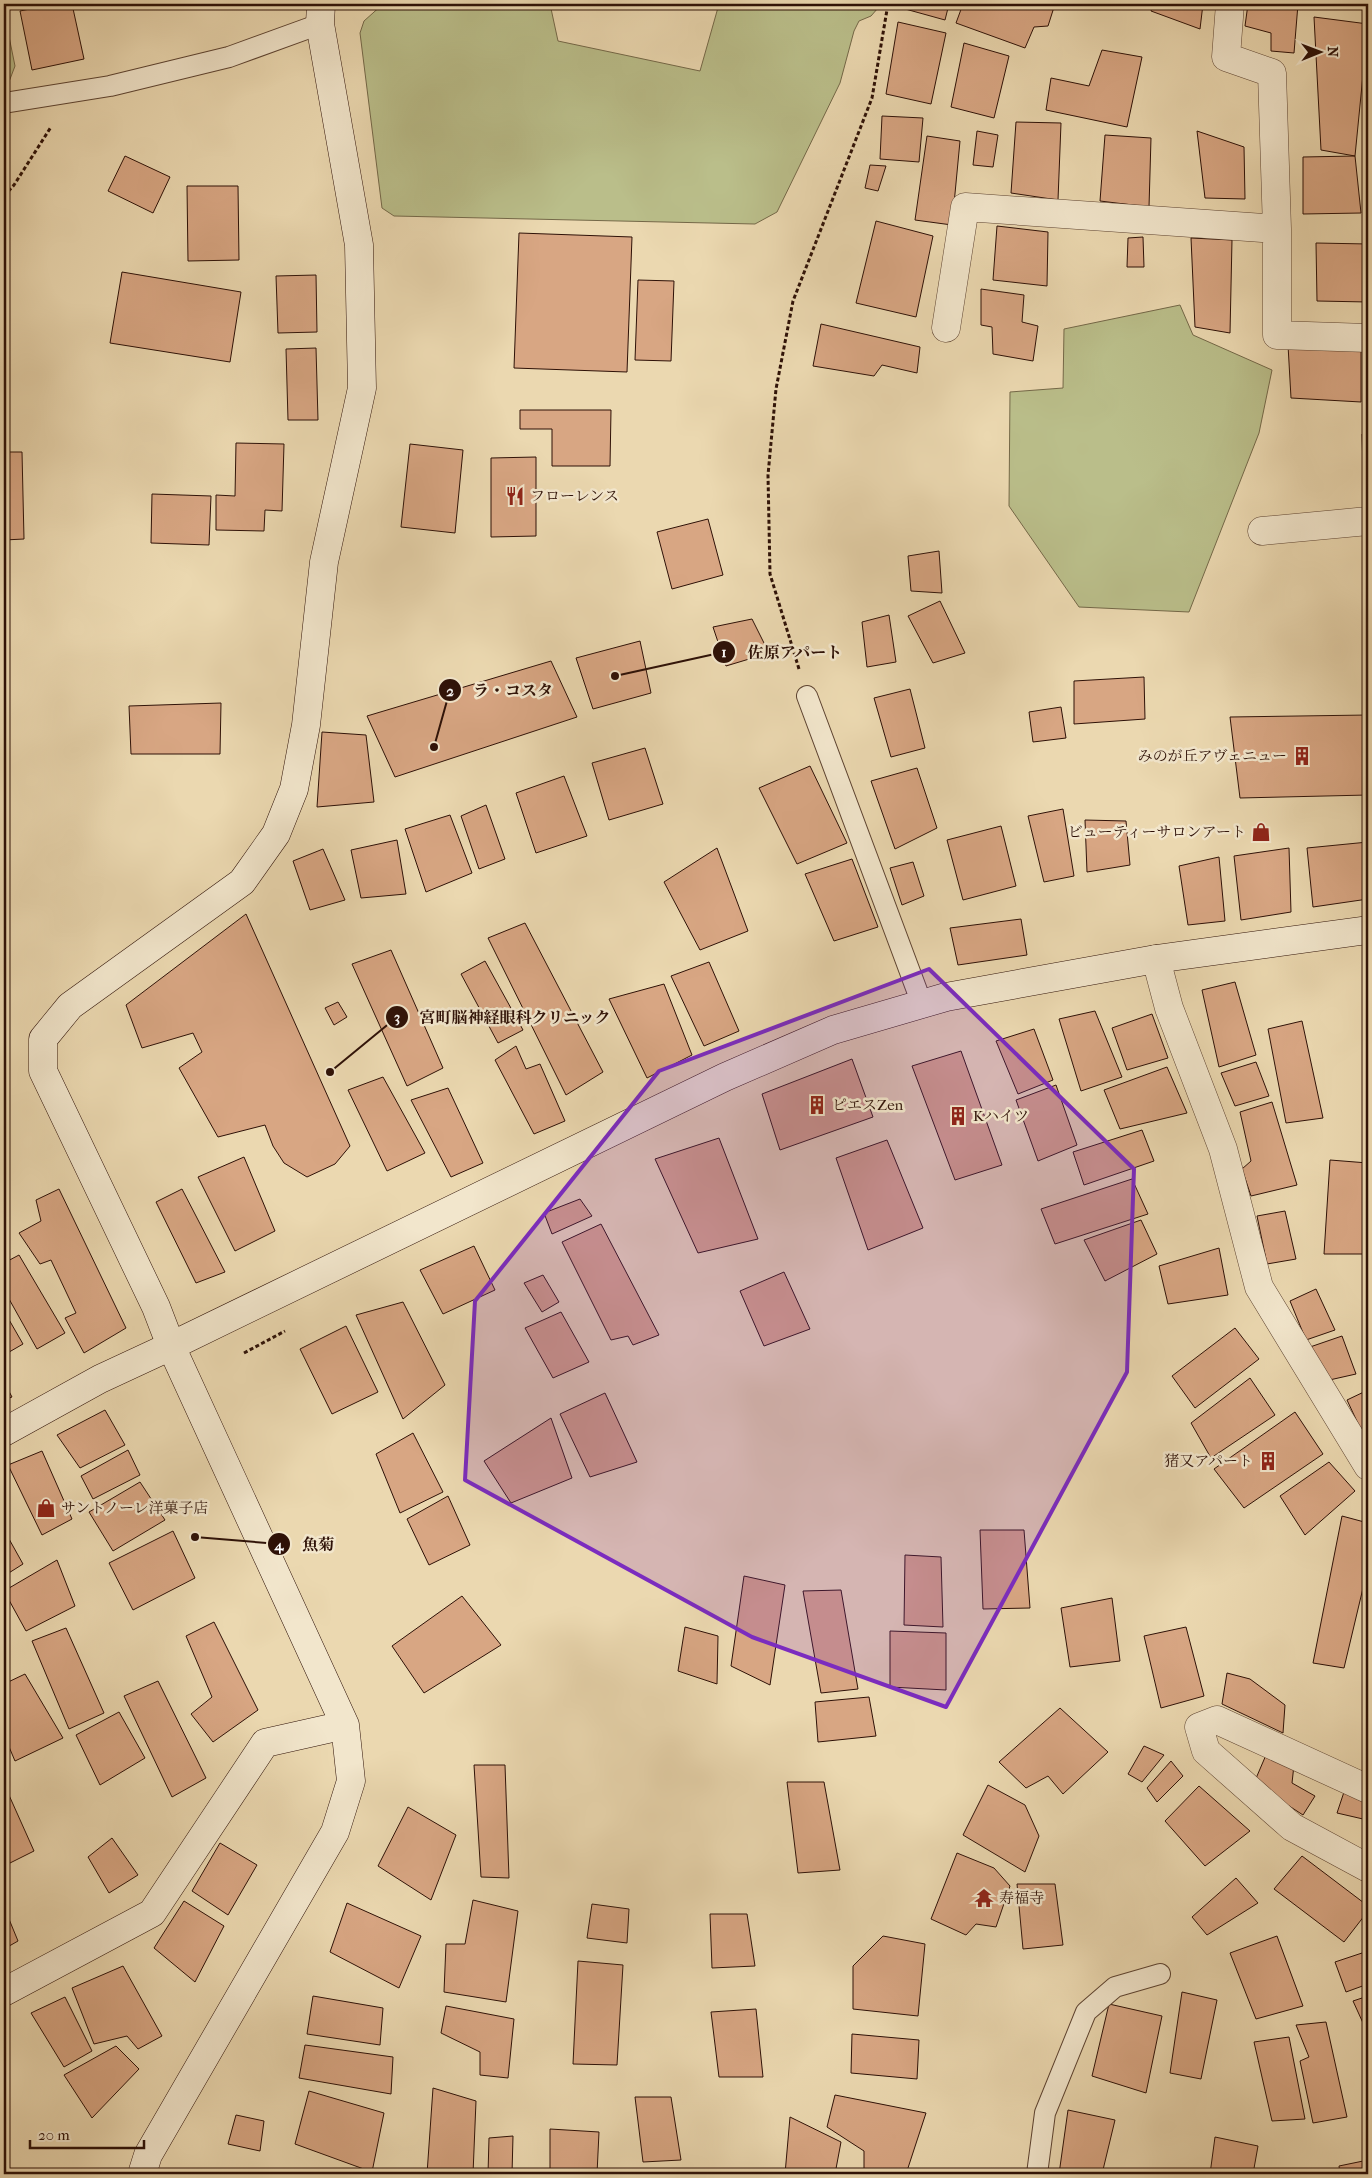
<svg xmlns="http://www.w3.org/2000/svg" width="1372" height="2178" font-family="'IM FELL French Canon','Noto Serif JP',serif">
<style>
.green{fill:#babe8a;stroke:#746848}
.building{fill:#d8a683;stroke:#2e1107}
.lines{fill:none;stroke-linecap:round;stroke-linejoin:round}
.lane-casing{stroke:#5d4331;stroke-width:22}
.street-casing{stroke:#5d4331;stroke-width:29}
.secondary-casing{stroke:#2e1107;stroke-width:29}
.path{stroke:#2e1107;stroke-width:3;stroke-dasharray:4 2.5;stroke-linecap:butt}
.lane{stroke:#f2e6cc;stroke-width:20}
.street{stroke:#f2e6cc;stroke-width:28}
.secondary{stroke:#f2e6cc;stroke-width:28}
.marked{fill:#7b2cbf;fill-opacity:0.2;stroke:#7b2cbf;stroke-width:4;stroke-linejoin:round}
.labels{text-anchor:middle;stroke-width:5;stroke-linejoin:round;paint-order:stroke}
.poi-label{font-size:15px;fill:#2e1107;stroke:#f2e6cc;text-anchor:start}
.leader{fill:none;stroke:#2e1107;stroke-width:2}
.callout-dot{fill:#2e1107;stroke:#f2e6cc;stroke-width:2}
.mark-label{font-size:15px;text-anchor:middle;font-weight:bold;fill:#fff}
.callout-label{font-size:16px;text-anchor:middle;font-weight:bold;fill:#2e1107;stroke:#f2e6cc;stroke-width:5;stroke-linejoin:round;paint-order:stroke}
</style>
<rect width="100%" height="100%" fill="#ebd8b0"/>
<filter id="stains"><feTurbulence type="fractalNoise" baseFrequency=".004" numOctaves="4"/><feColorMatrix values="0 0 0 0 .2 0 0 0 0 .09 0 0 0 0 .02 0 0 0 .5 -.17"/></filter>
<radialGradient id="worn" r=".72"><stop offset=".6" stop-color="#630" stop-opacity="0"/><stop offset="1" stop-color="#630" stop-opacity=".3"/></radialGradient>
<path class="green" d="M 383,4 L 550,4 L 558,41 L 700,71 L 719,4 L 879,4 L 878,8 L 871,16 L 859,21 L 854,31 L 840,83 L 777,212 L 755,224 L 394,216 L 382,208 L 360,33 L 364,21 Z
M 4,12 L 15,66 L 7,87 L 4,87 Z
M 1180,305 L 1193,335 L 1272,370 L 1259,433 L 1189,612 L 1079,607 L 1009,506 L 1010,392 L 1063,388 L 1064,329 Z"/>
<path class="building" d="M 54,4 L 72,4 L 84,59 L 32,70 L 20,11 Z
M 899,4 L 949,4 L 945,20 L 898,7 Z
M 963,4 L 1055,4 L 1048,26 L 1034,27 L 1025,48 L 956,23 Z
M 1153,4 L 1203,4 L 1200,29 L 1151,11 Z
M 1248,4 L 1298,4 L 1294,53 L 1271,51 L 1271,33 L 1245,26 Z
M 1314,17 L 1368,24 L 1355,156 L 1321,150 Z
M 898,22 L 946,33 L 931,104 L 886,94 Z
M 964,43 L 1009,56 L 994,118 L 951,107 Z
M 1102,50 L 1142,57 L 1127,127 L 1046,110 L 1051,78 L 1089,86 Z
M 882,116 L 923,118 L 919,162 L 880,159 Z
M 1016,122 L 1061,123 L 1058,200 L 1011,193 Z
M 977,131 L 998,135 L 993,167 L 973,165 Z
M 1197,131 L 1244,147 L 1245,199 L 1205,198 Z
M 1105,135 L 1151,138 L 1149,207 L 1100,201 Z
M 927,136 L 960,141 L 952,225 L 915,220 Z
M 125,156 L 170,177 L 153,213 L 108,191 Z
M 1355,156 L 1361,213 L 1303,214 L 1303,157 Z
M 870,165 L 886,166 L 878,191 L 865,188 Z
M 187,186 L 238,186 L 239,260 L 188,261 Z
M 876,221 L 933,236 L 916,317 L 856,303 Z
M 997,226 L 1048,232 L 1047,286 L 993,280 Z
M 519,233 L 632,237 L 627,372 L 514,368 Z
M 1143,237 L 1144,267 L 1127,267 L 1128,238 Z
M 1191,238 L 1232,240 L 1230,333 L 1195,327 Z
M 1316,243 L 1368,244 L 1368,302 L 1317,301 Z
M 122,272 L 241,292 L 230,362 L 110,343 Z
M 316,275 L 317,332 L 278,333 L 276,276 Z
M 638,280 L 674,281 L 671,361 L 635,360 Z
M 981,289 L 1024,295 L 1022,322 L 1038,326 L 1033,361 L 993,354 L 992,327 L 981,325 Z
M 821,324 L 920,347 L 917,373 L 882,365 L 874,376 L 813,366 Z
M 1361,344 L 1361,402 L 1291,398 L 1288,345 Z
M 316,348 L 318,420 L 288,420 L 286,349 Z
M 520,410 L 611,410 L 610,466 L 552,466 L 552,429 L 520,429 Z
M 1362,434 L 1368,434 L 1368,504 L 1364,504 Z
M 236,443 L 284,444 L 282,511 L 265,510 L 264,531 L 216,530 L 216,495 L 235,496 Z
M 410,444 L 463,450 L 455,533 L 401,527 Z
M 4,452 L 22,452 L 24,539 L 4,540 Z
M 536,457 L 536,536 L 491,537 L 491,458 Z
M 152,494 L 211,496 L 209,545 L 151,543 Z
M 708,519 L 723,575 L 672,589 L 657,532 Z
M 939,551 L 942,593 L 911,591 L 908,556 Z
M 940,601 L 965,653 L 933,663 L 908,616 Z
M 889,615 L 896,662 L 867,667 L 862,622 Z
M 752,619 L 769,653 L 726,666 L 713,627 Z
M 640,641 L 651,693 L 593,709 L 576,658 Z
M 551,661 L 577,717 L 395,777 L 367,716 Z
M 1144,677 L 1145,719 L 1074,724 L 1074,681 Z
M 910,689 L 925,748 L 891,757 L 874,698 Z
M 221,703 L 220,754 L 131,754 L 129,706 Z
M 1061,707 L 1066,738 L 1033,742 L 1029,712 Z
M 1368,715 L 1368,795 L 1240,798 L 1230,717 Z
M 322,732 L 366,735 L 374,802 L 317,807 Z
M 645,748 L 663,804 L 609,820 L 592,763 Z
M 810,766 L 847,843 L 797,864 L 759,788 Z
M 917,768 L 937,828 L 895,849 L 871,781 Z
M 564,776 L 587,836 L 536,853 L 516,793 Z
M 486,805 L 505,859 L 479,869 L 461,816 Z
M 1063,809 L 1074,876 L 1044,882 L 1028,816 Z
M 450,815 L 472,873 L 426,892 L 405,829 Z
M 1085,820 L 1126,821 L 1130,865 L 1087,872 Z
M 1001,826 L 1016,886 L 963,900 L 947,840 Z
M 397,840 L 406,894 L 361,898 L 351,850 Z
M 1368,842 L 1368,899 L 1313,907 L 1307,848 Z
M 717,848 L 748,931 L 700,950 L 664,882 Z
M 1289,848 L 1291,912 L 1241,920 L 1234,856 Z
M 323,849 L 345,900 L 310,910 L 293,861 Z
M 1219,857 L 1225,921 L 1188,925 L 1179,866 Z
M 852,859 L 878,927 L 834,941 L 805,874 Z
M 913,862 L 924,896 L 902,905 L 890,868 Z
M 246,914 L 350,1146 L 335,1164 L 307,1177 L 284,1163 L 273,1146 L 265,1125 L 218,1137 L 179,1068 L 202,1052 L 193,1033 L 142,1048 L 126,1005 Z
M 1021,919 L 1027,955 L 958,965 L 950,928 Z
M 525,923 L 603,1072 L 566,1095 L 488,938 Z
M 391,950 L 443,1068 L 407,1086 L 352,964 Z
M 485,961 L 523,1030 L 498,1043 L 461,974 Z
M 709,962 L 739,1031 L 704,1046 L 671,976 Z
M 1235,982 L 1256,1055 L 1219,1067 L 1202,990 Z
M 664,984 L 692,1055 L 647,1078 L 609,999 Z
M 338,1002 L 347,1017 L 334,1025 L 325,1008 Z
M 1095,1011 L 1122,1077 L 1081,1091 L 1059,1019 Z
M 1152,1014 L 1168,1058 L 1127,1070 L 1112,1028 Z
M 1302,1021 L 1323,1118 L 1286,1123 L 1268,1029 Z
M 1034,1029 L 1053,1080 L 1018,1094 L 996,1041 Z
M 516,1046 L 526,1069 L 540,1064 L 565,1121 L 534,1134 L 495,1060 Z
M 961,1051 L 1002,1165 L 955,1180 L 912,1066 Z
M 852,1059 L 873,1117 L 780,1150 L 762,1094 Z
M 1256,1062 L 1269,1096 L 1235,1106 L 1221,1073 Z
M 1167,1067 L 1187,1113 L 1120,1129 L 1104,1090 Z
M 383,1077 L 425,1153 L 387,1171 L 348,1090 Z
M 1056,1085 L 1077,1145 L 1038,1161 L 1016,1100 Z
M 448,1088 L 483,1163 L 451,1177 L 411,1100 Z
M 1272,1102 L 1297,1185 L 1251,1196 L 1242,1169 L 1251,1161 L 1240,1112 Z
M 1142,1130 L 1154,1161 L 1084,1185 L 1073,1152 Z
M 719,1138 L 758,1239 L 698,1253 L 655,1159 Z
M 887,1140 L 923,1228 L 868,1250 L 836,1158 Z
M 244,1157 L 275,1231 L 235,1251 L 198,1177 Z
M 1330,1160 L 1368,1163 L 1368,1254 L 1324,1254 Z
M 1132,1179 L 1148,1214 L 1055,1244 L 1041,1209 Z
M 59,1189 L 126,1328 L 84,1353 L 65,1318 L 76,1313 L 51,1260 L 40,1264 L 19,1233 L 41,1221 L 36,1200 Z
M 182,1189 L 225,1272 L 196,1283 L 156,1202 Z
M 580,1199 L 592,1216 L 552,1234 L 544,1213 Z
M 1285,1211 L 1296,1259 L 1267,1264 L 1257,1216 Z
M 1141,1220 L 1157,1254 L 1105,1281 L 1084,1240 Z
M 601,1224 L 659,1335 L 633,1345 L 628,1336 L 611,1340 L 562,1242 Z
M 474,1246 L 495,1290 L 443,1314 L 420,1270 Z
M 1219,1248 L 1228,1295 L 1168,1304 L 1159,1266 Z
M 19,1255 L 65,1333 L 37,1349 L 4,1290 L 4,1263 Z
M 784,1272 L 810,1329 L 764,1346 L 740,1291 Z
M 543,1275 L 559,1302 L 542,1312 L 524,1283 Z
M 1316,1289 L 1335,1330 L 1306,1340 L 1290,1301 Z
M 403,1302 L 445,1385 L 403,1419 L 356,1315 Z
M 4,1311 L 23,1344 L 4,1355 Z
M 561,1312 L 589,1362 L 553,1378 L 525,1328 Z
M 346,1326 L 378,1392 L 332,1414 L 300,1349 Z
M 1235,1328 L 1259,1359 L 1195,1408 L 1172,1376 Z
M 1342,1336 L 1356,1374 L 1325,1381 L 1310,1347 Z
M 1250,1378 L 1275,1415 L 1211,1458 L 1191,1423 Z
M 4,1382 L 12,1397 L 4,1400 Z
M 1368,1390 L 1368,1445 L 1347,1400 Z
M 605,1393 L 637,1462 L 590,1477 L 560,1414 Z
M 105,1410 L 125,1445 L 80,1468 L 57,1435 Z
M 1295,1412 L 1323,1454 L 1244,1508 L 1214,1469 Z
M 551,1418 L 572,1478 L 511,1503 L 484,1461 Z
M 413,1433 L 443,1492 L 400,1513 L 376,1454 Z
M 128,1450 L 140,1475 L 93,1499 L 81,1476 Z
M 42,1451 L 72,1519 L 42,1535 L 8,1465 Z
M 1329,1462 L 1355,1491 L 1305,1535 L 1280,1496 Z
M 140,1482 L 165,1520 L 113,1551 L 89,1512 Z
M 448,1496 L 470,1545 L 429,1565 L 407,1519 Z
M 1342,1516 L 1368,1523 L 1368,1567 L 1344,1668 L 1313,1663 Z
M 4,1530 L 23,1564 L 4,1576 Z
M 980,1530 L 1024,1530 L 1030,1608 L 983,1609 Z
M 173,1531 L 195,1578 L 133,1610 L 109,1563 Z
M 905,1555 L 941,1557 L 943,1627 L 904,1625 Z
M 57,1560 L 75,1606 L 26,1631 L 4,1591 Z
M 744,1576 L 785,1585 L 770,1685 L 731,1666 Z
M 841,1590 L 858,1689 L 821,1693 L 803,1591 Z
M 462,1596 L 501,1645 L 424,1693 L 392,1646 Z
M 1112,1598 L 1120,1661 L 1070,1667 L 1061,1608 Z
M 214,1622 L 258,1710 L 213,1742 L 191,1714 L 212,1697 L 186,1636 Z
M 685,1627 L 718,1636 L 717,1684 L 678,1671 Z
M 1186,1627 L 1204,1696 L 1161,1708 L 1144,1636 Z
M 66,1628 L 104,1713 L 69,1729 L 32,1641 Z
M 890,1631 L 946,1633 L 946,1690 L 890,1687 Z
M 1227,1673 L 1250,1679 L 1285,1705 L 1283,1733 L 1222,1704 Z
M 25,1674 L 63,1738 L 15,1761 L 4,1735 L 4,1684 Z
M 158,1681 L 206,1778 L 172,1797 L 124,1696 Z
M 869,1697 L 876,1736 L 818,1742 L 815,1702 Z
M 1060,1708 L 1108,1752 L 1063,1794 L 1048,1776 L 1026,1788 L 999,1762 Z
M 119,1712 L 145,1758 L 100,1785 L 76,1735 Z
M 1144,1746 L 1164,1755 L 1142,1782 L 1128,1774 Z
M 1266,1755 L 1294,1765 L 1292,1783 L 1315,1796 L 1303,1815 L 1254,1783 Z
M 1171,1761 L 1183,1776 L 1157,1802 L 1147,1788 Z
M 474,1765 L 505,1765 L 509,1878 L 481,1877 Z
M 787,1782 L 824,1782 L 840,1870 L 798,1873 Z
M 4,1784 L 34,1851 L 6,1865 L 4,1860 Z
M 988,1785 L 1025,1805 L 1039,1836 L 1025,1872 L 963,1835 Z
M 1199,1786 L 1250,1831 L 1205,1866 L 1165,1821 Z
M 1345,1789 L 1368,1800 L 1363,1819 L 1337,1813 Z
M 408,1807 L 456,1835 L 431,1900 L 378,1866 Z
M 112,1838 L 138,1875 L 109,1893 L 88,1857 Z
M 220,1843 L 257,1865 L 228,1915 L 192,1891 Z
M 957,1853 L 994,1868 L 1010,1886 L 996,1927 L 976,1924 L 966,1935 L 931,1919 Z
M 1302,1856 L 1368,1906 L 1368,1911 L 1344,1942 L 1274,1889 Z
M 1236,1878 L 1258,1903 L 1207,1935 L 1192,1917 Z
M 1017,1884 L 1055,1884 L 1063,1945 L 1023,1949 Z
M 473,1900 L 518,1911 L 506,2002 L 444,1992 L 446,1944 L 465,1944 Z
M 184,1901 L 224,1926 L 195,1982 L 154,1948 Z
M 347,1903 L 421,1936 L 399,1988 L 330,1952 Z
M 592,1904 L 629,1909 L 627,1943 L 587,1938 Z
M 4,1907 L 18,1941 L 4,1949 Z
M 710,1914 L 747,1914 L 755,1966 L 712,1968 Z
M 883,1936 L 925,1944 L 918,2016 L 853,2009 L 853,1966 Z
M 1277,1936 L 1303,2006 L 1256,2019 L 1230,1953 Z
M 1368,1951 L 1368,1984 L 1346,1992 L 1335,1962 Z
M 578,1961 L 623,1965 L 617,2065 L 573,2064 Z
M 123,1966 L 162,2036 L 138,2049 L 127,2036 L 94,2044 L 72,1988 Z
M 1182,1992 L 1217,2000 L 1201,2079 L 1170,2073 Z
M 313,1996 L 383,2008 L 380,2045 L 307,2034 Z
M 1368,1996 L 1368,2034 L 1353,2001 Z
M 65,1997 L 92,2051 L 64,2067 L 31,2013 Z
M 1109,2004 L 1162,2016 L 1146,2093 L 1092,2076 Z
M 446,2006 L 514,2019 L 508,2078 L 480,2075 L 480,2052 L 441,2033 Z
M 756,2009 L 763,2077 L 719,2077 L 711,2012 Z
M 1326,2022 L 1347,2117 L 1313,2123 L 1300,2061 L 1309,2057 L 1296,2025 Z
M 852,2034 L 919,2040 L 917,2079 L 851,2073 Z
M 1289,2037 L 1305,2119 L 1272,2121 L 1254,2042 Z
M 305,2045 L 393,2057 L 391,2094 L 299,2078 Z
M 116,2046 L 139,2069 L 92,2118 L 64,2075 Z
M 433,2088 L 476,2101 L 473,2174 L 427,2174 Z
M 309,2091 L 384,2113 L 372,2172 L 295,2144 Z
M 835,2095 L 926,2113 L 906,2174 L 878,2174 L 864,2171 L 864,2151 L 827,2127 Z
M 635,2097 L 671,2097 L 681,2160 L 643,2162 Z
M 1068,2110 L 1115,2120 L 1102,2174 L 1059,2174 Z
M 236,2115 L 264,2121 L 260,2151 L 228,2144 Z
M 790,2117 L 841,2142 L 835,2174 L 785,2174 Z
M 550,2129 L 599,2132 L 597,2174 L 550,2174 Z
M 513,2136 L 512,2174 L 488,2174 L 489,2138 Z
M 1215,2137 L 1258,2146 L 1253,2174 L 1210,2174 Z
M 1368,2160 L 1368,2174 L 1340,2174 L 1339,2166 Z"/>
<g class="lines">
<g class="lane-casing">
<path id="lane" d="M 4,103 L 110,86 L 229,57 L 320,24
M 807,696 L 922,1004
M 1037,2174 L 1045,2113 L 1086,2012 L 1115,1987 L 1160,1974"/>
</g>
<g class="street-casing">
<path id="street" d="M 1230,4 L 1226,57 L 1272,73 L 1277,229 L 1277,335 L 1368,338
M 946,328 L 965,207 L 1277,229
M 1262,531 L 1368,521
M 1156,959 L 1169,1008 L 1223,1149 L 1259,1287 L 1368,1466
M 1368,1789 L 1217,1720 L 1199,1727 L 1206,1751 L 1292,1827 L 1368,1868"/>
</g>
<g class="secondary-casing">
<path id="secondary" d="M 4,1432 L 100,1379 L 171,1346 L 725,1077 L 833,1030 L 946,997 L 1156,959 L 1368,930
M 4,1992 L 152,1913 L 265,1743 L 345,1725
M 142,2174 L 148,2155 L 335,1832 L 351,1781 L 345,1725 L 171,1346 L 156,1307 L 43,1071 L 43,1039 L 70,1006 L 242,882 L 276,834 L 294,789 L 306,725 L 324,562 L 362,388 L 359,245 L 320,24 L 321,4"/>
</g>
<path class="path" d="M 4,12 L 17,4
M 4,196 L 14,185 L 51,127
M 799,669 L 770,574 L 768,475 L 776,389 L 793,301 L 872,98 L 888,4
M 244,1353 L 285,1331"/>
<use href="#lane" class="lane"/>
<use href="#street" class="street"/>
<use href="#secondary" class="secondary"/>
</g>
<path class="marked" d="M 929,969 L 1134,1169 L 1127,1372 L 946,1707 L 752,1637 L 465,1480 L 475,1301 L 659,1071 Z"/>
<defs>
<g id="restaurant-bare" transform="scale(1.5)"><path d="M-5-6h1v4h1v-4h1v4h1v-4h1v5L-1.5 .5V6h-2V.5L-5-1ZM5-6V6H3V1.5H1.5Q1.5-4 5-6Z" fill="#8f2418" stroke="#f2e6cc" stroke-width="2.5" paint-order="stroke"/></g>
<g id="building-bare" transform="scale(1.5)"><path d="M-4-6H4V6H1V3H-1V6H-4ZM-2.5-4.3h1.7v1.8h-1.7ZM.8-4.3h1.7v1.8H.8ZM-2.5-1h1.7V.8h-1.7ZM.8-1h1.7V.8H.8Z" fill="#8f2418" stroke="#f2e6cc" stroke-width="2.5" paint-order="stroke"/></g>
<g id="shop-bare" transform="scale(1.5)"><path d="M-5-2.5h2.3a2.7 3.5 0 0 1 5.4 0H5L5.5 6h-11ZM-1.5-2.5h3a1.5 2.3 0 0 0-3 0Z" fill="#8f2418" stroke="#f2e6cc" stroke-width="2.5" paint-order="stroke"/></g>
<g id="temple-bare" transform="scale(1.5)"><path d="M0-6L5-2H3V0L6.5 2.5H4V6H1.5V3h-3V6H-4V2.5H-6.5L-3 0V-2H-5Z" fill="#8f2418" stroke="#f2e6cc" stroke-width="2.5" paint-order="stroke"/></g>
</defs>
<g fill-rule="evenodd">
<use href="#restaurant-bare" x="515" y="496"/>
<use href="#building-bare" x="1302" y="756"/>
<use href="#shop-bare" x="1261" y="832"/>
<use href="#building-bare" x="817" y="1105"/>
<use href="#building-bare" x="958" y="1116"/>
<use href="#building-bare" x="1268" y="1461"/>
<use href="#shop-bare" x="46" y="1508"/>
<use href="#temple-bare" x="984" y="1898"/>
</g>
<g class="labels">
<g class="poi-label">
<text x="530" y="501">フローレンス</text>
<text x="1287" y="761" text-anchor="end">みのが丘アヴェニュー</text>
<text x="1246" y="837" text-anchor="end">ビューティーサロンアート</text>
<text x="832" y="1110">ピエスZen</text>
<text x="973" y="1121">Kハイツ</text>
<text x="1253" y="1466" text-anchor="end">猪又アパート</text>
<text x="61" y="1513">サントノーレ洋菓子店</text>
<text x="999" y="1903">寿福寺</text>
</g>
</g>
<path class="leader" d="M615 676L724 652M434 747L450 690M330 1072L397 1017M195 1537L279 1544"/>
<g class="callout-dot">
<circle cx="615" cy="676" r="5"/>
<circle cx="434" cy="747" r="5"/>
<circle cx="330" cy="1072" r="5"/>
<circle cx="195" cy="1537" r="5"/>
<circle cx="724" cy="652" r="12"/>
<circle cx="450" cy="690" r="12"/>
<circle cx="397" cy="1017" r="12"/>
<circle cx="279" cy="1544" r="12"/>
</g>
<g class="mark-label">
<text x="724" y="657">1</text>
<text x="450" y="696">2</text>
<text x="397" y="1022">3</text>
<text x="279" y="1550">4</text>
</g>
<g class="callout-label">
<text x="795" y="658">佐原アパート</text>
<text x="513" y="696">ラ・コスタ</text>
<text x="515" y="1023">宮町脳神経眼科クリニック</text>
<text x="318" y="1550">魚菊</text>
</g>
<rect width="1372" height="2178" fill="none" stroke="#ebd8b0" stroke-width="20"/>
<rect x="5" y="5" width="1362" height="2168" fill="none" stroke="#2e1107" stroke-width="2.5"/>
<rect x="10" y="10" width="1352" height="2158" fill="none" stroke="#2e1107"/>
<g transform="translate(1320 52) rotate(89)" stroke="#f2e6cc" stroke-width="4" paint-order="stroke">
<path d="M0-4L9 19L0 12L-9 19Z" fill="#2e1107"/>
<text y="-8" font-size="14" font-weight="bold" text-anchor="middle" fill="#2e1107">N</text>
</g>
<path d="M30 2140v8h114v-8" fill="none" stroke="#2e1107" stroke-width="2.5"/>
<text x="38" y="2140" font-size="15" fill="#2e1107" stroke="#f2e6cc" stroke-width="4" paint-order="stroke">20 m</text>
<rect width="100%" height="100%" filter="url(#stains)"/>
<rect width="100%" height="100%" fill="url(#worn)"/>
</svg>
